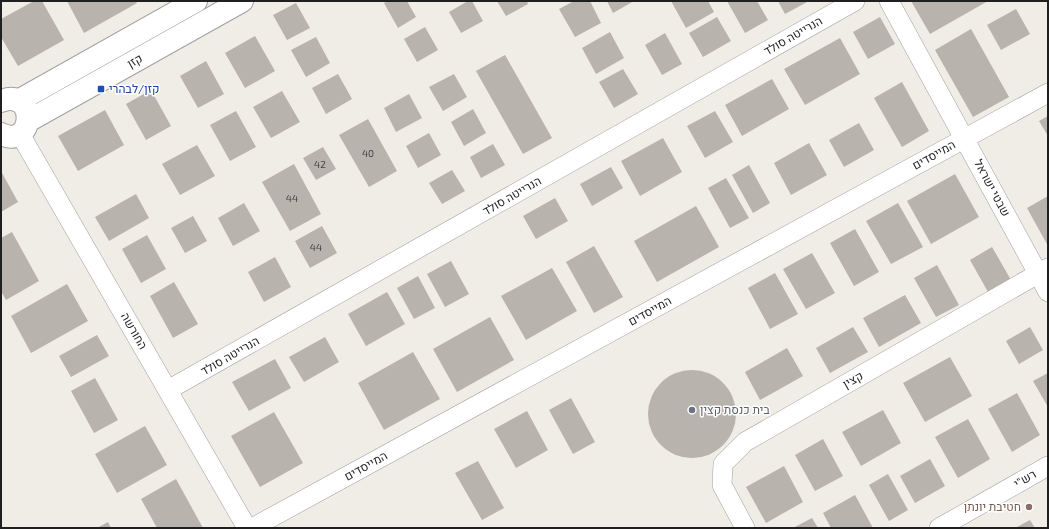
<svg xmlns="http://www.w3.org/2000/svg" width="1049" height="529" font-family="'Exo 2',Heebo,sans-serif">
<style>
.building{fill:#b8b3ac}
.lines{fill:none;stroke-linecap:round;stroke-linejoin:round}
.minor-casing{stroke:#a0a0a0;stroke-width:20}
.tertiary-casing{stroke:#a0a0a0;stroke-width:24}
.minor{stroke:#fff;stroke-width:19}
.tertiary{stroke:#fff;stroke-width:22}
.transit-dot{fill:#1a4fb4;stroke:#fff;stroke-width:1.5}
.worship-dot{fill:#6b7280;stroke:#fff;stroke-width:1.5}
.education-dot{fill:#8d6e63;stroke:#fff;stroke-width:1.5}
.labels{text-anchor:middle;stroke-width:3;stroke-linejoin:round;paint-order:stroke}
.number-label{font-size:10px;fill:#454442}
.street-label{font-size:12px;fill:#1f1f1f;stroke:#fff}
.transit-label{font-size:12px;fill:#164399;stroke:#fff;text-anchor:start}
.worship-label{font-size:12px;fill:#5b616d;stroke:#fff;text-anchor:start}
.education-label{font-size:12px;fill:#785e54;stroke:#fff;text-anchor:end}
</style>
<rect width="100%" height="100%" fill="#efede6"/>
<path class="building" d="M 34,1 L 42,1 L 64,40 L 18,66 L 1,37 L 1,19 Z
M 67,1 L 136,1 L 137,3 L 84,33 Z
M 387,1 L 407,1 L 416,17 L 398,28 L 384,3 Z
M 468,1 L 472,1 L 483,21 L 461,33 L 449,12 Z
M 497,1 L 527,1 L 528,4 L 506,16 Z
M 574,1 L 590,1 L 601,23 L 575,37 L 559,9 Z
M 607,1 L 634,1 L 613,13 Z
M 671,1 L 708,1 L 714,12 L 686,28 Z
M 727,1 L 757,1 L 768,20 L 745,33 Z
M 778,1 L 809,1 L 785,14 Z
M 911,1 L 988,1 L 930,34 Z
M 296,3 L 310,28 L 287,40 L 273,15 Z
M 1016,9 L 1030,34 L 1001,50 L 987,25 Z
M 717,17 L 731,41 L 703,57 L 689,33 Z
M 880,17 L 895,44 L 868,59 L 853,32 Z
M 425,27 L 438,50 L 417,62 L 404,39 Z
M 971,29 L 1009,97 L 973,117 L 935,50 Z
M 610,32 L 624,58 L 596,74 L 582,48 Z
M 665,33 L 682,64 L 662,75 L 645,45 Z
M 255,36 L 275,71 L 245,88 L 225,53 Z
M 316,37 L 330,63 L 306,77 L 291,50 Z
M 840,38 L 860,74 L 805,105 L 784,69 Z
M 505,55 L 552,138 L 523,154 L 476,71 Z
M 206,61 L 224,94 L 198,108 L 180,76 Z
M 623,69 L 638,94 L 614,108 L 599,82 Z
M 338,74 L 352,99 L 326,114 L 312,88 Z
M 454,74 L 467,97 L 443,111 L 429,87 Z
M 772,79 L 789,109 L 742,136 L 725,105 Z
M 902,82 L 929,131 L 902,147 L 874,98 Z
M 151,90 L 171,126 L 146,140 L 126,104 Z
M 282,91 L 300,122 L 271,138 L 253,107 Z
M 409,94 L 422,118 L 396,132 L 384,108 Z
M 473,109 L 486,133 L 464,146 L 451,122 Z
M 105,110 L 124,145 L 78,171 L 58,136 Z
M 236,111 L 256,147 L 230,161 L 210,125 Z
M 715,111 L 733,142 L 705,158 L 687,126 Z
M 1048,116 L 1048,136 L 1039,121 Z
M 368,119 L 397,171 L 369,187 L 339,135 Z
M 859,123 L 874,150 L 844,167 L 829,140 Z
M 429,133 L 441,155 L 418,168 L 406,146 Z
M 663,138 L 682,172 L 640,196 L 621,161 Z
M 809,143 L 827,175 L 791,195 L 774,163 Z
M 493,144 L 505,165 L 481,178 L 470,157 Z
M 197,145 L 215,176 L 180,195 L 162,164 Z
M 323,147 L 336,169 L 316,180 L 303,158 Z
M 294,164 L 321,214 L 290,231 L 262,182 Z
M 749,165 L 770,203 L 753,213 L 732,175 Z
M 611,167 L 623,188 L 592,206 L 580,184 Z
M 452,170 L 465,191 L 442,204 L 429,183 Z
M 1,171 L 18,202 L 1,212 Z
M 955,174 L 979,217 L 931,244 L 907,201 Z
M 726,178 L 749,218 L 730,228 L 708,188 Z
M 136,194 L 149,218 L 109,241 L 95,217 Z
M 1048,196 L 1048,246 L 1027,208 Z
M 555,198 L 568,221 L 536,239 L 523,216 Z
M 244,203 L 260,231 L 233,246 L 218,218 Z
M 898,203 L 923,247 L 891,264 L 866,221 Z
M 696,206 L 719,247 L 657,282 L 634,241 Z
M 193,216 L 207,241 L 185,253 L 171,228 Z
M 322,226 L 337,253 L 310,268 L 295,241 Z
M 855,229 L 879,272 L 854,286 L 830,243 Z
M 12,232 L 39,281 L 6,300 L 1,291 L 1,238 Z
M 147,235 L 166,269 L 141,283 L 122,249 Z
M 594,246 L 623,297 L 594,313 L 566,262 Z
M 992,247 L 1011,280 L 988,292 L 970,260 Z
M 812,253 L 835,293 L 806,309 L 783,269 Z
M 275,257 L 291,287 L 264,302 L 248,272 Z
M 451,261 L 469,294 L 445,307 L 427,274 Z
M 937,265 L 959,305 L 936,317 L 914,278 Z
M 552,268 L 577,311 L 526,340 L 501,296 Z
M 775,273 L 798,314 L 770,329 L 748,288 Z
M 418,276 L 435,308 L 414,319 L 397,288 Z
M 174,282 L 198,324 L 173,338 L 150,296 Z
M 67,284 L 88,321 L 31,353 L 11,316 Z
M 387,292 L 405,324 L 366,346 L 348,314 Z
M 905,295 L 921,323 L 879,347 L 863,318 Z
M 490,317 L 514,360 L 457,392 L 433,349 Z
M 853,327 L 868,352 L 830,373 L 816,348 Z
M 1030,327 L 1043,350 L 1019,364 L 1006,341 Z
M 97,335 L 109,356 L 71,377 L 59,356 Z
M 325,337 L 339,362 L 304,382 L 289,357 Z
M 787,348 L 803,376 L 760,400 L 745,372 Z
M 413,352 L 440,399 L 384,430 L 358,383 Z
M 950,357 L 972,396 L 925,422 L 903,383 Z
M 275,359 L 291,388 L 249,411 L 232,382 Z
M648 414a44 44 0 1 1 88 0a44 44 0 1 1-88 0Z
M 1048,373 L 1048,407 L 1033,381 Z
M 95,378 L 118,420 L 94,433 L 71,391 Z
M 1017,393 L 1040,435 L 1012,452 L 988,409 Z
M 571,398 L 595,442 L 573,454 L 549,410 Z
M 883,410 L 901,443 L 861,466 L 842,432 Z
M 527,411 L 548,450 L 516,468 L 494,429 Z
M 274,412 L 303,463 L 260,487 L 231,436 Z
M 968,419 L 990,459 L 958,478 L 935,437 Z
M 145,426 L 167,465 L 117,493 L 95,454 Z
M 823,439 L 843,476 L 815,491 L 795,455 Z
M 930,459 L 945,486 L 915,503 L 900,476 Z
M 478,461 L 504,508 L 482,520 L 455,473 Z
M 784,466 L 803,502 L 766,523 L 746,487 Z
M 888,474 L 908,510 L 889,521 L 869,485 Z
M 176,479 L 203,528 L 157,528 L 141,499 Z
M 855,495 L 873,528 L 831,528 L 823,513 Z
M 812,518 L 818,528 L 793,528 Z
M 1030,520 L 1035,528 L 1015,528 Z
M 108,522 L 111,528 L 97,528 Z"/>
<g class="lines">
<g class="minor-casing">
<path id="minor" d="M 889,1 L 1048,292
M 20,134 L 247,528
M 168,390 L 855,1
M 252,528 L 1048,93
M 745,528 L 722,485 L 723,464 L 745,442 L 1048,268
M 939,528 L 1048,466"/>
</g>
<g class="tertiary-casing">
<path id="tertiary" d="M 1,101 C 38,87 35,150 1,134
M 18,101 L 196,1
M 28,121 L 242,1"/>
</g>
<use href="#minor" class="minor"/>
<use href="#tertiary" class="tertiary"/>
</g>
<rect class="transit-dot" x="97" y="85" width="8" height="8" rx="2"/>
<circle class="worship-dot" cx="692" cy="410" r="4"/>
<circle class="education-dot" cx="1029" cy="507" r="4"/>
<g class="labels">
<g class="number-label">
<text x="368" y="157">40</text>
<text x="320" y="168">42</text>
<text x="292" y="202">44</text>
<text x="316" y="251">44</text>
</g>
<g class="street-label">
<text transform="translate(793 36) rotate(-30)" y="4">הנרייטה סולד</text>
<text transform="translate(135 61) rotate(-29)" y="4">קזן</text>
<text transform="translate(934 155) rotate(-29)" y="4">המייסדים</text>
<text transform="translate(992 188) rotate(62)" y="4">שבטי ישראל</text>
<text transform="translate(512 196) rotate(-30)" y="4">הנרייטה סולד</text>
<text transform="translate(650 311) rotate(-29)" y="4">המייסדים</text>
<text transform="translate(134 331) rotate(60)" y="4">החורשה</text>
<text transform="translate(230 356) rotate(-30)" y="4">הנרייטה סולד</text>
<text transform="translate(853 380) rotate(-30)" y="4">קצין</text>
<text transform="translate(366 466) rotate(-29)" y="4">המייסדים</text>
<text transform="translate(1025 479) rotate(-30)" y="4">רש"י</text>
</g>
<g class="transit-label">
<text x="109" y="93">קזן/לבהרי</text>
</g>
<g class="worship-label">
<text x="700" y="414">בית כנסת קצין</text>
</g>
<g class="education-label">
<text x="1021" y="511">חטיבת יונתן</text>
</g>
</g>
<rect width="1049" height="529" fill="none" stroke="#1f1f1f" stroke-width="4"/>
</svg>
